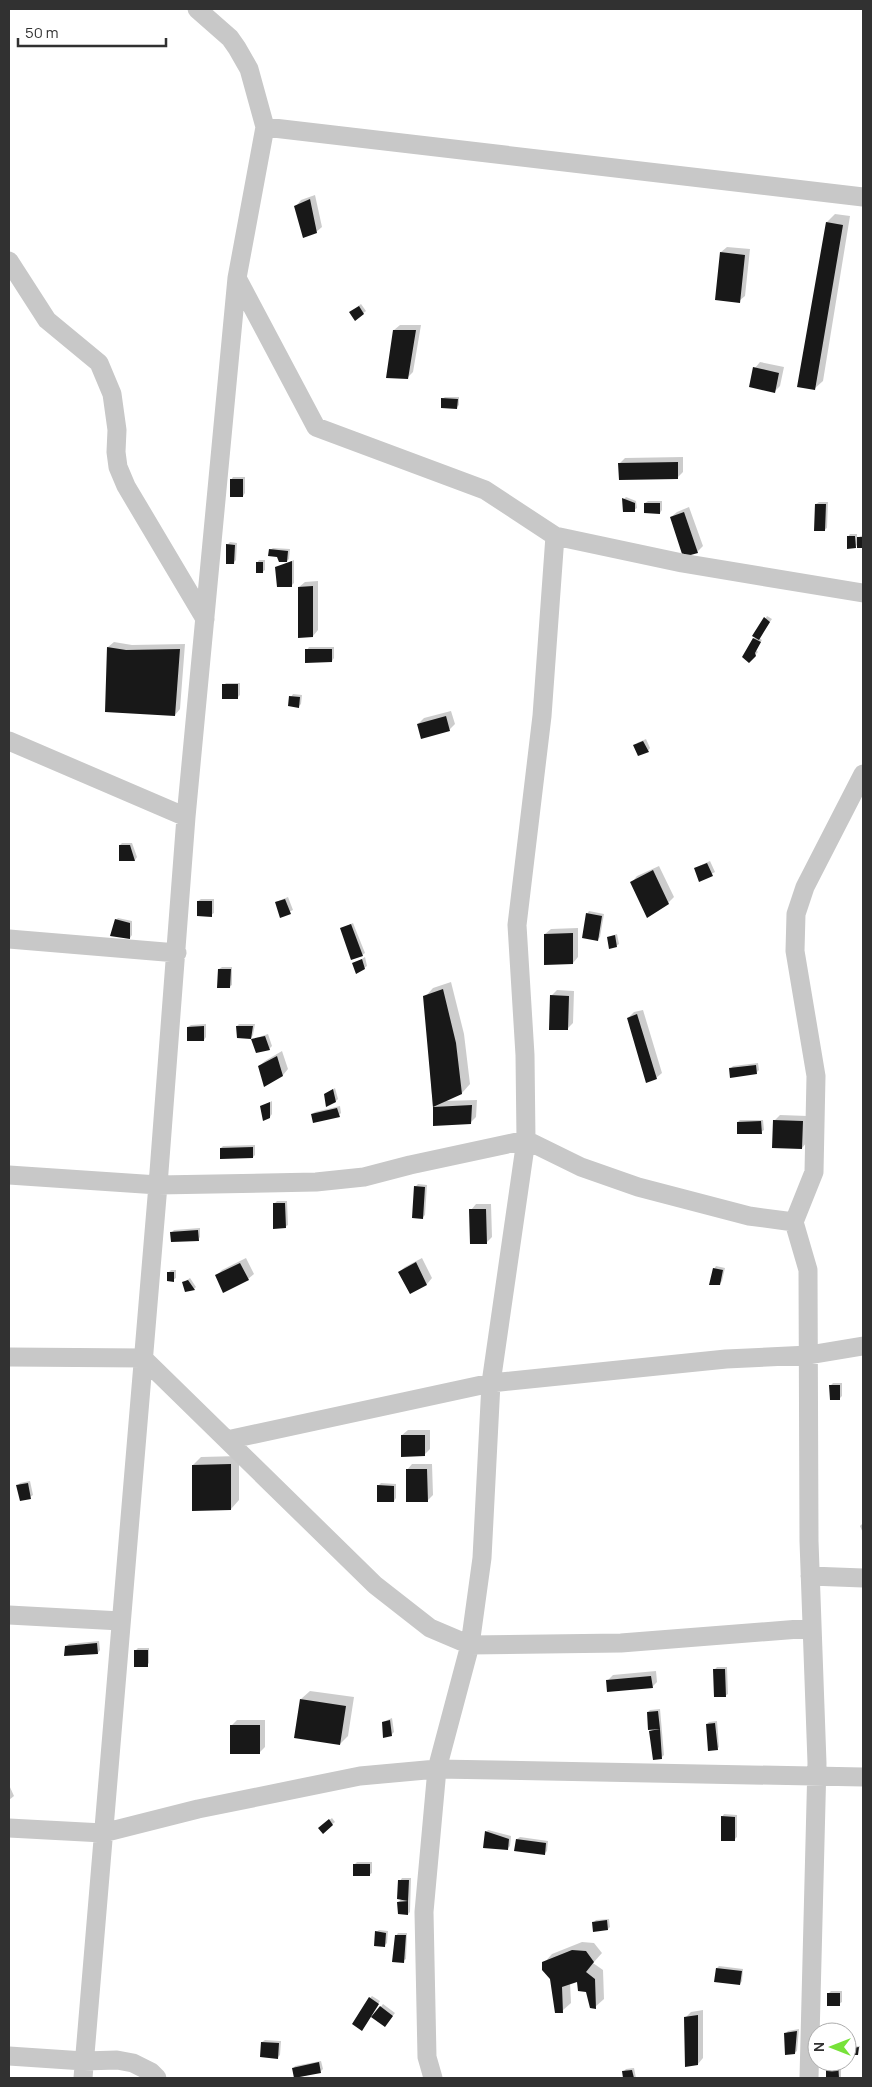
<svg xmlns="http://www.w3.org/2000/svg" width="872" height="2087" font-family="Manrope,sans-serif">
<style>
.shadow{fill:#0003}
.building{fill:#181818}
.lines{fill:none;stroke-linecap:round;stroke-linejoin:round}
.street{stroke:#c8c8c8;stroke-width:19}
</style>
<rect width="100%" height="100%" fill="#fff"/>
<path class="shadow" d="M 315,195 L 322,227 L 316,232 L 296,206 L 301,200 Z
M 835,214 L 850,216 L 823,381 L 814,389 L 827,222 Z
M 727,247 L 750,249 L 745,296 L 739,301 L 721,252 Z
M 361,304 L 366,311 L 356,319 L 353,310 Z
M 400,325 L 421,325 L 413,372 L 407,378 L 394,330 Z
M 760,362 L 784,367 L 780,386 L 775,391 L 755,368 Z
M 445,397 L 459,397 L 459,405 L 457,407 L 442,399 Z
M 683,457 L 683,472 L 677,478 L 619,464 L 625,458 Z
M 233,477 L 245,477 L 245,493 L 243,496 L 231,480 Z
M 626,497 L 636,501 L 637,508 L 634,510 L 624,499 Z
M 648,501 L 662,501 L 662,510 L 660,513 L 645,503 Z
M 819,502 L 828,502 L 827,528 L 824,530 L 816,504 Z
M 689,507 L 703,546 L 697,552 L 671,517 L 677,512 Z
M 850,534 L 857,534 L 857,538 L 863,535 L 863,546 L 858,547 L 858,544 L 855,547 L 848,537 Z
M 230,542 L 237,543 L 236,560 L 234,562 L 227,545 Z
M 273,548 L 290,549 L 289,559 L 287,561 L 270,550 Z
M 259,560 L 265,560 L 265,570 L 262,572 L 257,563 Z
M 294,560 L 294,583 L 291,586 L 276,568 Z
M 318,581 L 318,630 L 313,636 L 299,587 L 305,582 Z
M 767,616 L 772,619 L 759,638 L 762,640 L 756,650 L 758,652 L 749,661 L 744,657 Z
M 114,642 L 132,645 L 185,644 L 180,709 L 175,715 L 106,711 L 108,647 Z
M 309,647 L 334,647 L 334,658 L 332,661 L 307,650 Z
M 226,683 L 240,683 L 240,695 L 237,698 L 224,685 Z
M 293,694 L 302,695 L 301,704 L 299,706 L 291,697 Z
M 451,711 L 455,724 L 449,730 L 418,724 L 424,718 Z
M 646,739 L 650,748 L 648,751 L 637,743 Z
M 122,843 L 132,843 L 137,857 L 135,860 L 120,860 L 120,845 Z
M 710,861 L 715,872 L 700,880 L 695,868 Z
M 659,866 L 674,897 L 668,903 L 632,882 L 637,876 Z
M 288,897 L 293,910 L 280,916 L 276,902 Z
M 201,899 L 214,899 L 214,913 L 211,915 L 198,901 Z
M 589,911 L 604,914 L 600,937 L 598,939 L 587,914 Z
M 118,918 L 132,921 L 132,935 L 130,938 L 116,920 Z
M 353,923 L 365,953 L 362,955 L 342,928 Z
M 578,928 L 578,957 L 573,963 L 545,934 L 551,929 Z
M 617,934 L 619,944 L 616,946 L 608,937 Z
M 365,957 L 367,966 L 364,968 L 354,964 Z
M 222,967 L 232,967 L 232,985 L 229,987 L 219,969 Z
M 451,982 L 464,1034 L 470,1084 L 462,1093 L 442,1101 L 477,1100 L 476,1117 L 470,1123 L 434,1124 L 425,997 L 433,988 Z
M 557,990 L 574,991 L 573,1023 L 567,1029 L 551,996 Z
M 643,1010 L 662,1073 L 656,1078 L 628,1018 L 634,1012 Z
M 206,1024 L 206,1037 L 204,1040 L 188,1027 L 191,1025 Z
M 239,1024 L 255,1024 L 253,1035 L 251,1038 L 237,1026 Z
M 268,1034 L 272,1046 L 269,1049 L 253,1039 Z
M 282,1051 L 288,1069 L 283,1075 L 264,1085 L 259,1066 L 265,1061 Z
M 758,1063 L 759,1070 L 756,1073 L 730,1069 L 733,1066 Z
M 335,1088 L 338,1099 L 336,1101 L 325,1094 Z
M 272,1101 L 272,1114 L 270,1117 L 261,1107 Z
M 340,1106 L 341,1113 L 339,1115 L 312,1114 L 315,1112 Z
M 780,1115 L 808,1116 L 807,1142 L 802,1148 L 774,1121 Z
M 740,1120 L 763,1120 L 764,1130 L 761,1132 L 738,1122 Z
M 255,1145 L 255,1155 L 253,1157 L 221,1148 L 223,1146 Z
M 418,1184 L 427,1185 L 425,1215 L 422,1218 L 415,1187 Z
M 277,1201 L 287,1201 L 288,1225 L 285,1227 L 274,1204 Z
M 476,1204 L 491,1204 L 492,1237 L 486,1243 L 471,1210 Z
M 200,1228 L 200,1237 L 198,1240 L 172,1232 L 174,1230 Z
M 246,1258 L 254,1274 L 248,1279 L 216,1276 L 222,1270 Z
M 422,1258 L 432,1278 L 427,1284 L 410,1293 L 399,1272 L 405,1267 Z
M 716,1266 L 725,1268 L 722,1281 L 720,1283 L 714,1269 Z
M 171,1270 L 176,1270 L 176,1278 L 173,1280 L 168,1273 Z
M 190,1278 L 196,1287 L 194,1289 L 183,1283 Z
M 833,1383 L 842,1383 L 842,1396 L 839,1399 L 830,1386 Z
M 408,1430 L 430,1430 L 430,1449 L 424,1455 L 402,1435 Z
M 239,1456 L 239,1500 L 231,1509 L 193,1465 L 201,1457 Z
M 412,1464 L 432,1464 L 433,1495 L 427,1501 L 407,1470 Z
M 30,1481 L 33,1495 L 30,1497 L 18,1485 L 20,1483 Z
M 381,1483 L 396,1484 L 396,1498 L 394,1501 L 378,1486 Z
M 863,1523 L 863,1533 L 860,1526 Z
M 99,1641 L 100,1650 L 98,1653 L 66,1646 L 69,1644 Z
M 138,1648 L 149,1648 L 149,1663 L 147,1665 L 135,1651 Z
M 717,1667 L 727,1667 L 728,1694 L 725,1696 L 714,1670 Z
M 656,1671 L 657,1682 L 652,1687 L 607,1681 L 613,1675 Z
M 310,1691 L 354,1697 L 348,1736 L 340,1744 L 301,1699 Z
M 660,1709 L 664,1755 L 662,1757 L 651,1731 L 654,1728 L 648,1712 L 650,1710 Z
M 392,1718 L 394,1732 L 391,1735 L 383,1722 Z
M 237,1720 L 265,1720 L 265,1747 L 260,1752 L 231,1726 Z
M 717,1721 L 719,1747 L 717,1749 L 707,1724 L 709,1722 Z
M 9,1785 L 14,1796 L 9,1800 Z
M 724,1814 L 737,1815 L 737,1837 L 734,1840 L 722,1817 Z
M 332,1818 L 335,1822 L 323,1832 L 320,1828 Z
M 488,1830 L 511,1836 L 510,1846 L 508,1848 L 486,1832 Z
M 520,1837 L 548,1841 L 547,1851 L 544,1854 L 517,1839 Z
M 357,1862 L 372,1862 L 372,1873 L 369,1875 L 355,1864 Z
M 402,1878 L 411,1878 L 410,1912 L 408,1914 L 398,1902 L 402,1899 L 400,1881 Z
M 609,1919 L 610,1927 L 608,1929 L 593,1923 L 596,1920 Z
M 379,1930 L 388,1931 L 387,1943 L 384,1946 L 376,1932 Z
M 398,1933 L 407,1933 L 406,1959 L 403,1961 L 396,1936 Z
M 582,1942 L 594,1943 L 602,1953 L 593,1963 L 603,1970 L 604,1999 L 595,2007 L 587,1991 L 579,1980 L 570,1983 L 571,2003 L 562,2011 L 544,1963 L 552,1954 Z
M 719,1966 L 743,1969 L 742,1981 L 740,1984 L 717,1968 Z
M 831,1991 L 842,1991 L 842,2002 L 839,2004 L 828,1994 Z
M 372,1996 L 380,2001 L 364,2027 L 370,1998 Z
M 383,2004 L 395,2013 L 387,2023 L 373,2017 Z
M 703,2010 L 703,2058 L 698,2064 L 685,2018 L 691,2012 Z
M 799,2029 L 797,2051 L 794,2053 L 785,2034 L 788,2031 Z
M 265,2040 L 281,2041 L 280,2055 L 277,2058 L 262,2042 Z
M 860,2046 L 857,2054 L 847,2049 L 850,2047 Z
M 321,2061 L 323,2069 L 320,2072 L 295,2078 L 293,2069 L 295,2066 Z
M 827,2062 L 841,2062 L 841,2078 L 828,2078 Z
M 634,2068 L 636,2078 L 624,2078 L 623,2072 L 626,2069 Z"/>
<path class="building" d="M 310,199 L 317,233 L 303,238 L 294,206 Z
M 826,222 L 843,225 L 815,390 L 797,387 Z
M 720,252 L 745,255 L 740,303 L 715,300 Z
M 359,306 L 364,314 L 355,321 L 349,312 Z
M 393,330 L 416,330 L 408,379 L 386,378 Z
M 753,367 L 779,373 L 775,393 L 749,387 Z
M 441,398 L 458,399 L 457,409 L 441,408 Z
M 678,462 L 678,479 L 619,480 L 618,463 Z
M 230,479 L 243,479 L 243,497 L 230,497 Z
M 622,498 L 635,503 L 635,512 L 623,512 Z
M 644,503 L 660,503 L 660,514 L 644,513 Z
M 815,504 L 826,504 L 825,531 L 814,531 Z
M 684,512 L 698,553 L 683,557 L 670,517 Z
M 847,536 L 855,536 L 856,548 L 847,549 Z
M 857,537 L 863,537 L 863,548 L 857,548 Z
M 226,544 L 235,545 L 234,564 L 226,564 Z
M 269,549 L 288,551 L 287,562 L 279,562 L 277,557 L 268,556 Z
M 292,561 L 292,587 L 277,587 L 275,567 Z
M 256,562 L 263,562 L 263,573 L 256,573 Z
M 313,586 L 313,637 L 298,638 L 298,587 Z
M 764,617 L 770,622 L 759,640 L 752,636 Z
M 753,638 L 761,642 L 755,653 L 756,656 L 749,663 L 742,657 Z
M 107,647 L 126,650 L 180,649 L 175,716 L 105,712 Z
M 305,649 L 332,649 L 332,662 L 305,663 Z
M 222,684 L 238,684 L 238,699 L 222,699 Z
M 289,696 L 300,697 L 299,708 L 288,706 Z
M 446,716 L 450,731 L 421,739 L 417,724 Z
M 643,741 L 649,752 L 638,756 L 633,745 Z
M 119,845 L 130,845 L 135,861 L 119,861 Z
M 707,863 L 713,876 L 699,882 L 694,868 Z
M 653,870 L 669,904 L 647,918 L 630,882 Z
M 285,899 L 291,914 L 280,918 L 275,902 Z
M 197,901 L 212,901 L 212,917 L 197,916 Z
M 586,913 L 602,916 L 598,941 L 582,938 Z
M 115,919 L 130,923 L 130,939 L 110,936 Z
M 351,924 L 363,956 L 351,960 L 340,928 Z
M 573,933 L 573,964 L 544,965 L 544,934 Z
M 615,935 L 617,947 L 609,949 L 607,937 Z
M 362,959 L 365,969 L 356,974 L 352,963 Z
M 218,969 L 231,969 L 230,988 L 217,988 Z
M 443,989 L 456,1043 L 462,1094 L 433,1107 L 423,996 Z
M 550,995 L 569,996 L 568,1030 L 549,1030 Z
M 637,1014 L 657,1079 L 646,1083 L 627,1018 Z
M 204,1026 L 204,1041 L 187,1041 L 187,1027 Z
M 236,1026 L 253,1026 L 251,1039 L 265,1036 L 270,1050 L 256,1053 L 251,1039 L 237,1038 Z
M 277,1056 L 283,1076 L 264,1087 L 258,1066 Z
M 756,1065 L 757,1074 L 730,1078 L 729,1068 Z
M 333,1089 L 336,1102 L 326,1107 L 324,1094 Z
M 270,1102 L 270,1118 L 263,1121 L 260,1106 Z
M 472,1105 L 471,1124 L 433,1126 L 433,1107 Z
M 337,1108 L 340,1117 L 313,1123 L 311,1114 Z
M 773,1120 L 803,1121 L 802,1149 L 772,1148 Z
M 761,1121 L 762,1134 L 737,1134 L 737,1122 Z
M 253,1147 L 253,1158 L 220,1159 L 220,1148 Z
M 414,1186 L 425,1187 L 423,1219 L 412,1218 Z
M 273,1203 L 285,1203 L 286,1228 L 273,1229 Z
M 469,1209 L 486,1209 L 487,1244 L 470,1244 Z
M 198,1230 L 199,1241 L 171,1242 L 170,1232 Z
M 416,1262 L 427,1285 L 410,1294 L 398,1272 Z
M 240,1263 L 249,1280 L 223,1293 L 215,1275 Z
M 713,1268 L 723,1270 L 720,1285 L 709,1285 Z
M 167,1272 L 174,1272 L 174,1282 L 167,1281 Z
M 188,1280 L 195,1290 L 185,1292 L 182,1282 Z
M 829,1385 L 840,1385 L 840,1400 L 830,1400 Z
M 401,1435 L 425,1435 L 425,1456 L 401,1457 Z
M 231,1464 L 231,1510 L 192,1511 L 192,1465 Z
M 406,1469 L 427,1469 L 428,1502 L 406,1502 Z
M 28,1483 L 31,1499 L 20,1501 L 16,1485 Z
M 377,1485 L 394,1486 L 394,1502 L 377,1502 Z
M 97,1643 L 98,1654 L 64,1656 L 65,1646 Z
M 134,1650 L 148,1650 L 148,1667 L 134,1667 Z
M 713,1669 L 725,1669 L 726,1697 L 714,1697 Z
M 651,1676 L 653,1688 L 607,1692 L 606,1680 Z
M 300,1699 L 346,1706 L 340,1745 L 294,1738 Z
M 658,1711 L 660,1729 L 648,1730 L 647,1712 Z
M 390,1720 L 392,1736 L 383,1738 L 382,1722 Z
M 715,1723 L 718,1750 L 708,1751 L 706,1724 Z
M 230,1725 L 260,1725 L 260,1754 L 230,1754 Z
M 660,1729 L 662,1759 L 653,1760 L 649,1731 Z
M 721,1816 L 735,1817 L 735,1841 L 721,1841 Z
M 329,1819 L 333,1825 L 323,1834 L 318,1828 Z
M 485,1831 L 509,1839 L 508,1850 L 483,1848 Z
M 516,1839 L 546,1843 L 545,1855 L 514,1851 Z
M 353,1864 L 370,1864 L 370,1876 L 353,1876 Z
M 398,1880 L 409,1880 L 408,1901 L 397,1899 Z
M 408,1901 L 408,1915 L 398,1914 L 397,1902 Z
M 607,1920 L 608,1930 L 593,1932 L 592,1922 Z
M 375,1931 L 386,1933 L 385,1947 L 374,1946 Z
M 395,1935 L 406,1935 L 404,1963 L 392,1962 Z
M 572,1950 L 586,1951 L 594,1962 L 586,1972 L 595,1979 L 596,2009 L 590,2008 L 586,1992 L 578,1991 L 577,1982 L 562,1987 L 563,2013 L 555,2013 L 550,1979 L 542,1970 L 542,1962 Z
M 716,1968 L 742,1971 L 740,1985 L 714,1982 Z
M 827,1993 L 840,1993 L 840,2006 L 827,2006 Z
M 369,1997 L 379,2004 L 362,2031 L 352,2024 Z
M 380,2006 L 393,2016 L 385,2027 L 371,2017 Z
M 698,2015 L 698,2065 L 685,2067 L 684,2017 Z
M 797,2031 L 795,2054 L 785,2055 L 784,2033 Z
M 261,2042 L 279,2043 L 278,2059 L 260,2057 Z
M 859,2047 L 858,2055 L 847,2055 L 847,2049 Z
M 319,2062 L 321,2073 L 294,2078 L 292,2068 Z
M 826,2062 L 838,2062 L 839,2078 L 826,2078 Z
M 632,2070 L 634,2078 L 623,2078 L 622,2071 Z"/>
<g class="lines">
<path class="street" d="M 265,127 L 863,197
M 9,261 L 47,320 L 99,363 L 112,394 L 117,430 L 116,452 L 118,467 L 126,486 L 205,619
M 237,278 L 316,427 L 485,490 L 555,536 L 682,563 L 863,593
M 9,741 L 186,817
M 9,939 L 177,953
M 9,1175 L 158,1185 L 316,1182 L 364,1177 L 410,1165 L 526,1140 L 581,1167 L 638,1187 L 749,1216 L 794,1222
M 9,1357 L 143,1358 L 375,1585 L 430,1628 L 470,1645 L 621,1643 L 812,1628
M 227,1440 L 491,1383 L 726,1359 L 809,1355 L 863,1346
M 810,1576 L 863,1578
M 9,1615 L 121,1621
M 9,1828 L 103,1833 L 198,1809 L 360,1776 L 437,1769 L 863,1777
M 9,2056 L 84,2061 L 117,2060 L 133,2063 L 151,2072 L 157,2078
M 83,2078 L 158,1185 L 186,817 L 237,278 L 265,127 L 249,69 L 237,48 L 230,38 L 197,9
M 433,2078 L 427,2057 L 424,1912 L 437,1769 L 470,1645 L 482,1558 L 491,1383 L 526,1140 L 525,1055 L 517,925 L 542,716 L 555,536
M 809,2078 L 817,1763 L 809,1541 L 808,1270 L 794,1222 L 814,1172 L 816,1076 L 795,951 L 796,914 L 805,887 L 863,774"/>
</g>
<rect width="872" height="2087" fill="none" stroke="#313131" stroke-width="20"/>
<g transform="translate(832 2047) rotate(270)"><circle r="24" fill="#ffffff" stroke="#adadad"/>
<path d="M0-4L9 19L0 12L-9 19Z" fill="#77e239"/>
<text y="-8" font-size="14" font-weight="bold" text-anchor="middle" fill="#313131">N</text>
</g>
<path d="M18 38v8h148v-8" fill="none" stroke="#313131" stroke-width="2.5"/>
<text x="25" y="38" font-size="15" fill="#313131" stroke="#ffffff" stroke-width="4" paint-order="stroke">50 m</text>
</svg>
